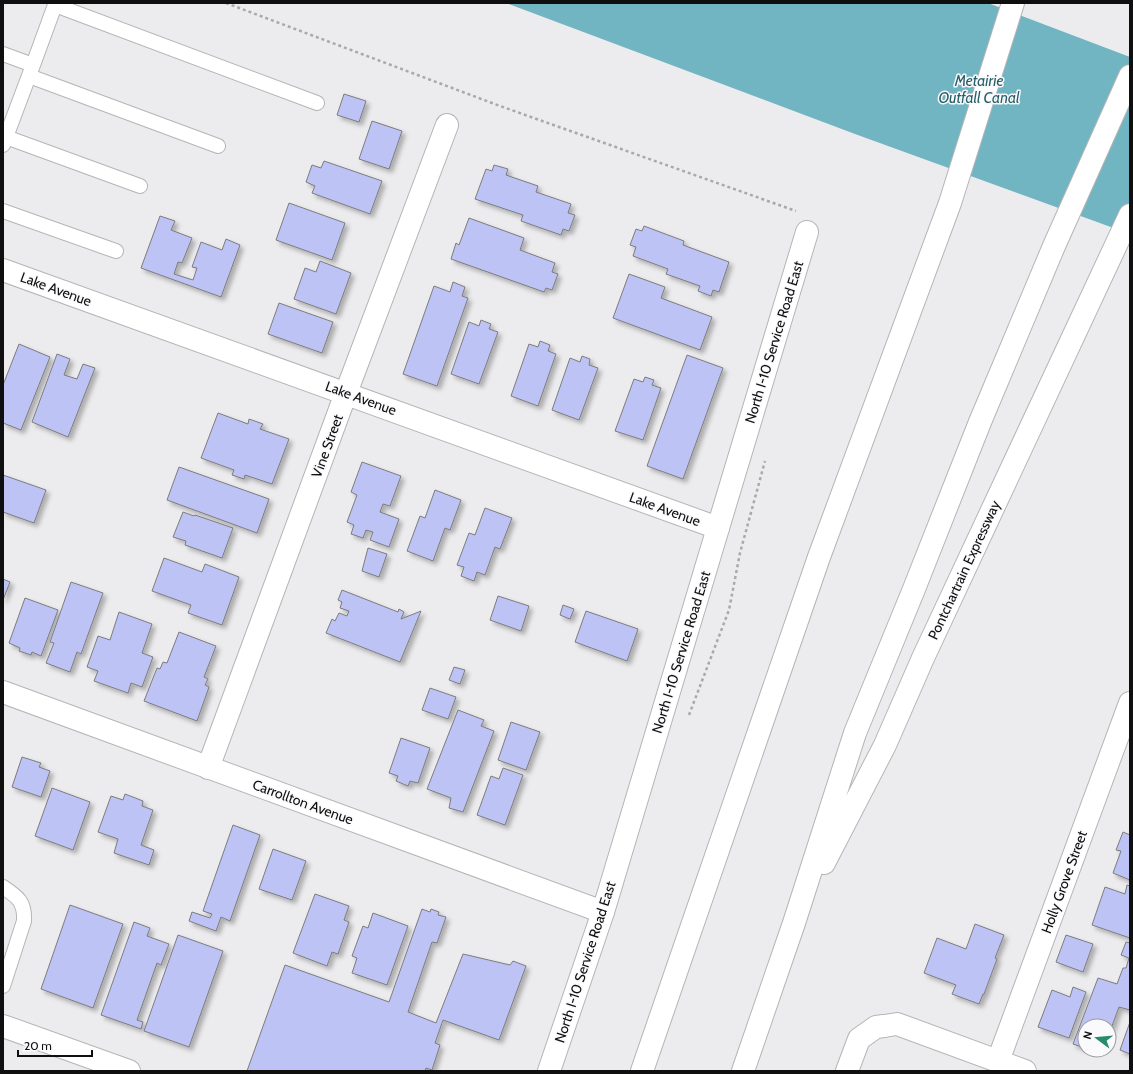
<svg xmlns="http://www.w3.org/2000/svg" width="1133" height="1074" font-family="Cabin,sans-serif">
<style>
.water{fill:#72b5c2}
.building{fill:#bdc3f5;stroke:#7c7c7e;filter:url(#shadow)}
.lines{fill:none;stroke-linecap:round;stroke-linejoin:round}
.lane-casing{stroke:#b5b5b7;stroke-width:16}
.street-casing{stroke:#b5b5b7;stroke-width:24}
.secondary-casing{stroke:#b5b5b7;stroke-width:24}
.highway-casing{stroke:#b5b5b7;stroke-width:24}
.path{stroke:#a9a9ab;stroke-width:2.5;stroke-dasharray:3 3;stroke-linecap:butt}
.lane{stroke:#fff;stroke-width:14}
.street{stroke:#fff;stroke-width:22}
.secondary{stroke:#fff;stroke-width:22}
.highway{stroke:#fff;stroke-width:22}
.labels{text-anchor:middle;stroke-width:3;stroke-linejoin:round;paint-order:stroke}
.street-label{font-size:14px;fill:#0f0f10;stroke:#fafafc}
.water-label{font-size:15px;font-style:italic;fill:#265e68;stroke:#fafafc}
</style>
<defs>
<filter id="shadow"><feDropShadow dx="3.5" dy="3.5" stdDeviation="2" flood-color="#0004"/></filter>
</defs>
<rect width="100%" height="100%" fill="#ececee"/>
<path class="water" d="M 506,3 L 988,3 L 1130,57 L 1130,234 L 855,134 Z"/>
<path class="building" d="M 344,94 L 366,101 L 359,122 L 337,115 Z
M 372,121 L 402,131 L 389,169 L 359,159 Z
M 324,161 L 382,181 L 370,214 L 312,193 L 315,186 L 306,182 L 312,165 L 321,168 Z
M 494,165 L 508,169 L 506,175 L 538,186 L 536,192 L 571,204 L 568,213 L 575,215 L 569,231 L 563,229 L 561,235 L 521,221 L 523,215 L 475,199 L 486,169 L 492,171 Z
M 289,203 L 345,223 L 332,260 L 276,240 Z
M 160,216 L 175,221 L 171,230 L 192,238 L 182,263 L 178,262 L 174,274 L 193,280 L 197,268 L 192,267 L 201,242 L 222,250 L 226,239 L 240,245 L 221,297 L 141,268 Z
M 469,218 L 524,238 L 520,250 L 555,263 L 552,272 L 558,274 L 552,290 L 546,288 L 544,292 L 451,259 L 456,243 L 459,245 Z
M 644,226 L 684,241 L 683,245 L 729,262 L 719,292 L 713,290 L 711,296 L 698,291 L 700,286 L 666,274 L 668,269 L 633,256 L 636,247 L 630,245 L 636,229 L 642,231 Z
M 320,261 L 351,273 L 336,314 L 294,299 L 305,268 L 316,272 Z
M 629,274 L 665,287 L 661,298 L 712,317 L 700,350 L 613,318 Z
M 453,282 L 465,287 L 462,296 L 468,298 L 437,386 L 403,374 L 434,286 L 450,292 Z
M 279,303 L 333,322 L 322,353 L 268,334 Z
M 481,320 L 491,324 L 489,329 L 498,332 L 479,384 L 451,374 L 469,322 L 479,326 Z
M 540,341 L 550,345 L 548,351 L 556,354 L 538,406 L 511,396 L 529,344 L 538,347 Z
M 19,344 L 50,357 L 21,430 L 3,423 L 3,385 Z
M 57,354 L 70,359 L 64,375 L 77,379 L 83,364 L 95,368 L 68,437 L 32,422 Z
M 687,355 L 723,368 L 683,479 L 647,466 Z
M 582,356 L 590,359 L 589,365 L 598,368 L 579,420 L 552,410 L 570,358 L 580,362 Z
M 645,377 L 654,380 L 652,385 L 661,388 L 643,440 L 615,431 L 634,379 L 643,382 Z
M 218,413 L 248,424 L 249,419 L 263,424 L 260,429 L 289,439 L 272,484 L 245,475 L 244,479 L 232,475 L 234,470 L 201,458 Z
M 362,462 L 401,476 L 390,506 L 383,504 L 380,512 L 399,519 L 389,547 L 370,540 L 373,532 L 366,530 L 363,538 L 351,534 L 354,525 L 347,522 L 357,495 L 351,492 Z
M 179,467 L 269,499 L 257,533 L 167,500 Z
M 3,475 L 46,490 L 34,523 L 3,512 Z
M 435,490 L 461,500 L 450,530 L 445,528 L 433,561 L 407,551 L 420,516 L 425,518 Z
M 485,508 L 512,518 L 500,549 L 495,547 L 485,575 L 477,572 L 474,581 L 461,576 L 464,567 L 457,565 L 469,533 L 475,535 Z
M 183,512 L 194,516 L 195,515 L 233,528 L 222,558 L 185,545 L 186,541 L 173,537 Z
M 368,548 L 387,554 L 379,577 L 362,571 Z
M 164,558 L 202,572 L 205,564 L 239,577 L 222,625 L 188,613 L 191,605 L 152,591 Z
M 3,579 L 10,582 L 3,600 Z
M 71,582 L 103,593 L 81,654 L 77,652 L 70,672 L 46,663 L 54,643 L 50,642 Z
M 342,590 L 398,612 L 399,609 L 404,612 L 401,619 L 421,611 L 400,662 L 326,633 L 332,619 L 335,621 L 339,613 L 347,616 L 349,611 L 340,608 L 342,602 L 338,600 Z
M 498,596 L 529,606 L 521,631 L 490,620 Z
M 25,598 L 58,610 L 41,656 L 32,652 L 31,655 L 19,651 L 20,648 L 9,643 Z
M 563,605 L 574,609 L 570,619 L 560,615 Z
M 586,611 L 638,629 L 627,661 L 575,642 Z
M 119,612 L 152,624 L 142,653 L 153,657 L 142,687 L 131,683 L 128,693 L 94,681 L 98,671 L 87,667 L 98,636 L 110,640 Z
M 179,632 L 216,646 L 204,677 L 208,679 L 205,685 L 209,687 L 197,721 L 144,701 L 157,668 L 160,669 L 163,662 L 167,663 Z
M 454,667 L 465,670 L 460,684 L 449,680 Z
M 430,688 L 456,697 L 448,719 L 422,710 Z
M 458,710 L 484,720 L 481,726 L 494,731 L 463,812 L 449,808 L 451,798 L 427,789 Z
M 511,722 L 540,732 L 526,770 L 498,760 Z
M 401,738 L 430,748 L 418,783 L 410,781 L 408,786 L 396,781 L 398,776 L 389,773 Z
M 22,757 L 41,763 L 39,767 L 50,771 L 41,797 L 12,787 Z
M 503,768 L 523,775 L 505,825 L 477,815 L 491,776 L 499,779 Z
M 52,788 L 90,802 L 73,850 L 35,836 Z
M 125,794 L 143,801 L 142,806 L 153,810 L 141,845 L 154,850 L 149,865 L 114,853 L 118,839 L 98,832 L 111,796 L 123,800 Z
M 233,825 L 260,835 L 230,921 L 221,917 L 216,931 L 189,921 L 192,912 L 210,918 L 212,914 L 203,911 Z
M 1123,832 L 1130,835 L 1130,880 L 1113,873 L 1121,851 L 1116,850 Z
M 273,849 L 306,861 L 292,900 L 259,889 Z
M 1127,885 L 1130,886 L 1130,938 L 1092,925 L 1105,887 L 1125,894 Z
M 315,894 L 349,906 L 344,920 L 349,922 L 338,954 L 332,952 L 327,966 L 293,953 Z
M 70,905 L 123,924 L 93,1008 L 41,989 Z
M 422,909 L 430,912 L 431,909 L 439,912 L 438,915 L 446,917 L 437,943 L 432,942 L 408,1012 L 436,1023 L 463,954 L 510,965 L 513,961 L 526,966 L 499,1040 L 443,1020 L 435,1043 L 440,1045 L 432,1070 L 426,1068 L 425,1071 L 247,1071 L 285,965 L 389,1002 Z
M 373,913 L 408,926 L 387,985 L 352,973 L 357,958 L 352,956 L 363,926 L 368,928 Z
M 134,922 L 150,928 L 147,936 L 169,944 L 161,965 L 157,963 L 137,1020 L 143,1022 L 141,1029 L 101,1015 Z
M 975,924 L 1004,935 L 995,958 L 997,959 L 984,994 L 983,994 L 979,1004 L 952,994 L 956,985 L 924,973 L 937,938 L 966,949 Z
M 178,935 L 223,951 L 189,1047 L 144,1031 Z
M 1066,935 L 1093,944 L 1083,972 L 1056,962 Z
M 1126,942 L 1130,943 L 1130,1010 L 1119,1007 L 1109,1034 L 1109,1026 L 1085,1026 L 1085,1048 L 1073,1044 L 1098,978 L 1117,984 L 1123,968 L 1126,968 L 1129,958 L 1121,955 Z
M 1073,987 L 1086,992 L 1069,1038 L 1038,1027 L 1052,990 L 1070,997 Z
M 1130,1022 L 1130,1054 L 1120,1050 Z"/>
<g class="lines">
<g class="lane-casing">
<path id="lane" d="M 3,54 L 33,65 L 3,145
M 33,65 L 55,5 L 317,103
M 29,76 L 218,146
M 3,136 L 140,186
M 3,211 L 116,251
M 3,887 C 18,897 25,902 24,921 L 3,986"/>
</g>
<g class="street-casing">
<path id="street" d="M 3,270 L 718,528 L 807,232
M 3,692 L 603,912
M 208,768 L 346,393 L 447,125
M 3,1026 L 129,1071
M 884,1026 L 897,1024 L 1025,1071
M 998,1061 L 1130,703"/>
</g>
<g class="secondary-casing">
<path id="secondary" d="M 549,1071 L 603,912 L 718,528
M 847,1071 L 859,1039 L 876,1027 L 884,1026"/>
</g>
<g class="highway-casing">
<path id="highway" d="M 824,863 L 885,745 L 923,658 L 1130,215
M 642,1071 L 819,557 L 950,203 L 1013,3
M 743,1071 L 794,923 L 855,733 L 914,589 L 980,422 L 1054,246 L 1130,76"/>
</g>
<path class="path" d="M 226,3 L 500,106 L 796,211
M 689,715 L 729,610 L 740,553 L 765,461"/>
<use href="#lane" class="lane"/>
<use href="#street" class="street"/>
<use href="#secondary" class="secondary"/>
<use href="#highway" class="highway"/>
</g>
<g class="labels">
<g class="street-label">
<text transform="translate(56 289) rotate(20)" y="5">Lake Avenue</text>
<text transform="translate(774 342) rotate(-73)" y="5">North I-10 Service Road East</text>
<text transform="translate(361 398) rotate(20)" y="5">Lake Avenue</text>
<text transform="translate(327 446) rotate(-70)" y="5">Vine Street</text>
<text transform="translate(665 509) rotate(20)" y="5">Lake Avenue</text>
<text transform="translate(964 570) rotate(-65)" y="5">Pontchartrain Expressway</text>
<text transform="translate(681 652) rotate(-73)" y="5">North I-10 Service Road East</text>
<text transform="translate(303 802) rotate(20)" y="5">Carrollton Avenue</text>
<text transform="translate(1064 882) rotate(-70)" y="5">Holly Grove Street</text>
<text transform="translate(585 962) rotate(-72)" y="5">North I-10 Service Road East</text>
</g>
<g class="water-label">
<text x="979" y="86">Metairie<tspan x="979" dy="17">Outfall Canal</tspan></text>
</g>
</g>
<rect width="1133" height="1074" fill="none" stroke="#0f0f10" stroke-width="8"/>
<g transform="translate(1097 1038) rotate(286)"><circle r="19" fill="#fafafc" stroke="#9c9c9e"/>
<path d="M0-3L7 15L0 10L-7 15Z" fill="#278c67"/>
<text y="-6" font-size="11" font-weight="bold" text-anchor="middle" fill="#0f0f10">N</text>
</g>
<path d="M18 1050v6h74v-6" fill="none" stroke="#0f0f10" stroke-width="2"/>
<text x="24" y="1050" font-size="12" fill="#0f0f10" stroke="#fafafc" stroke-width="3" paint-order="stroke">20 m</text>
</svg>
